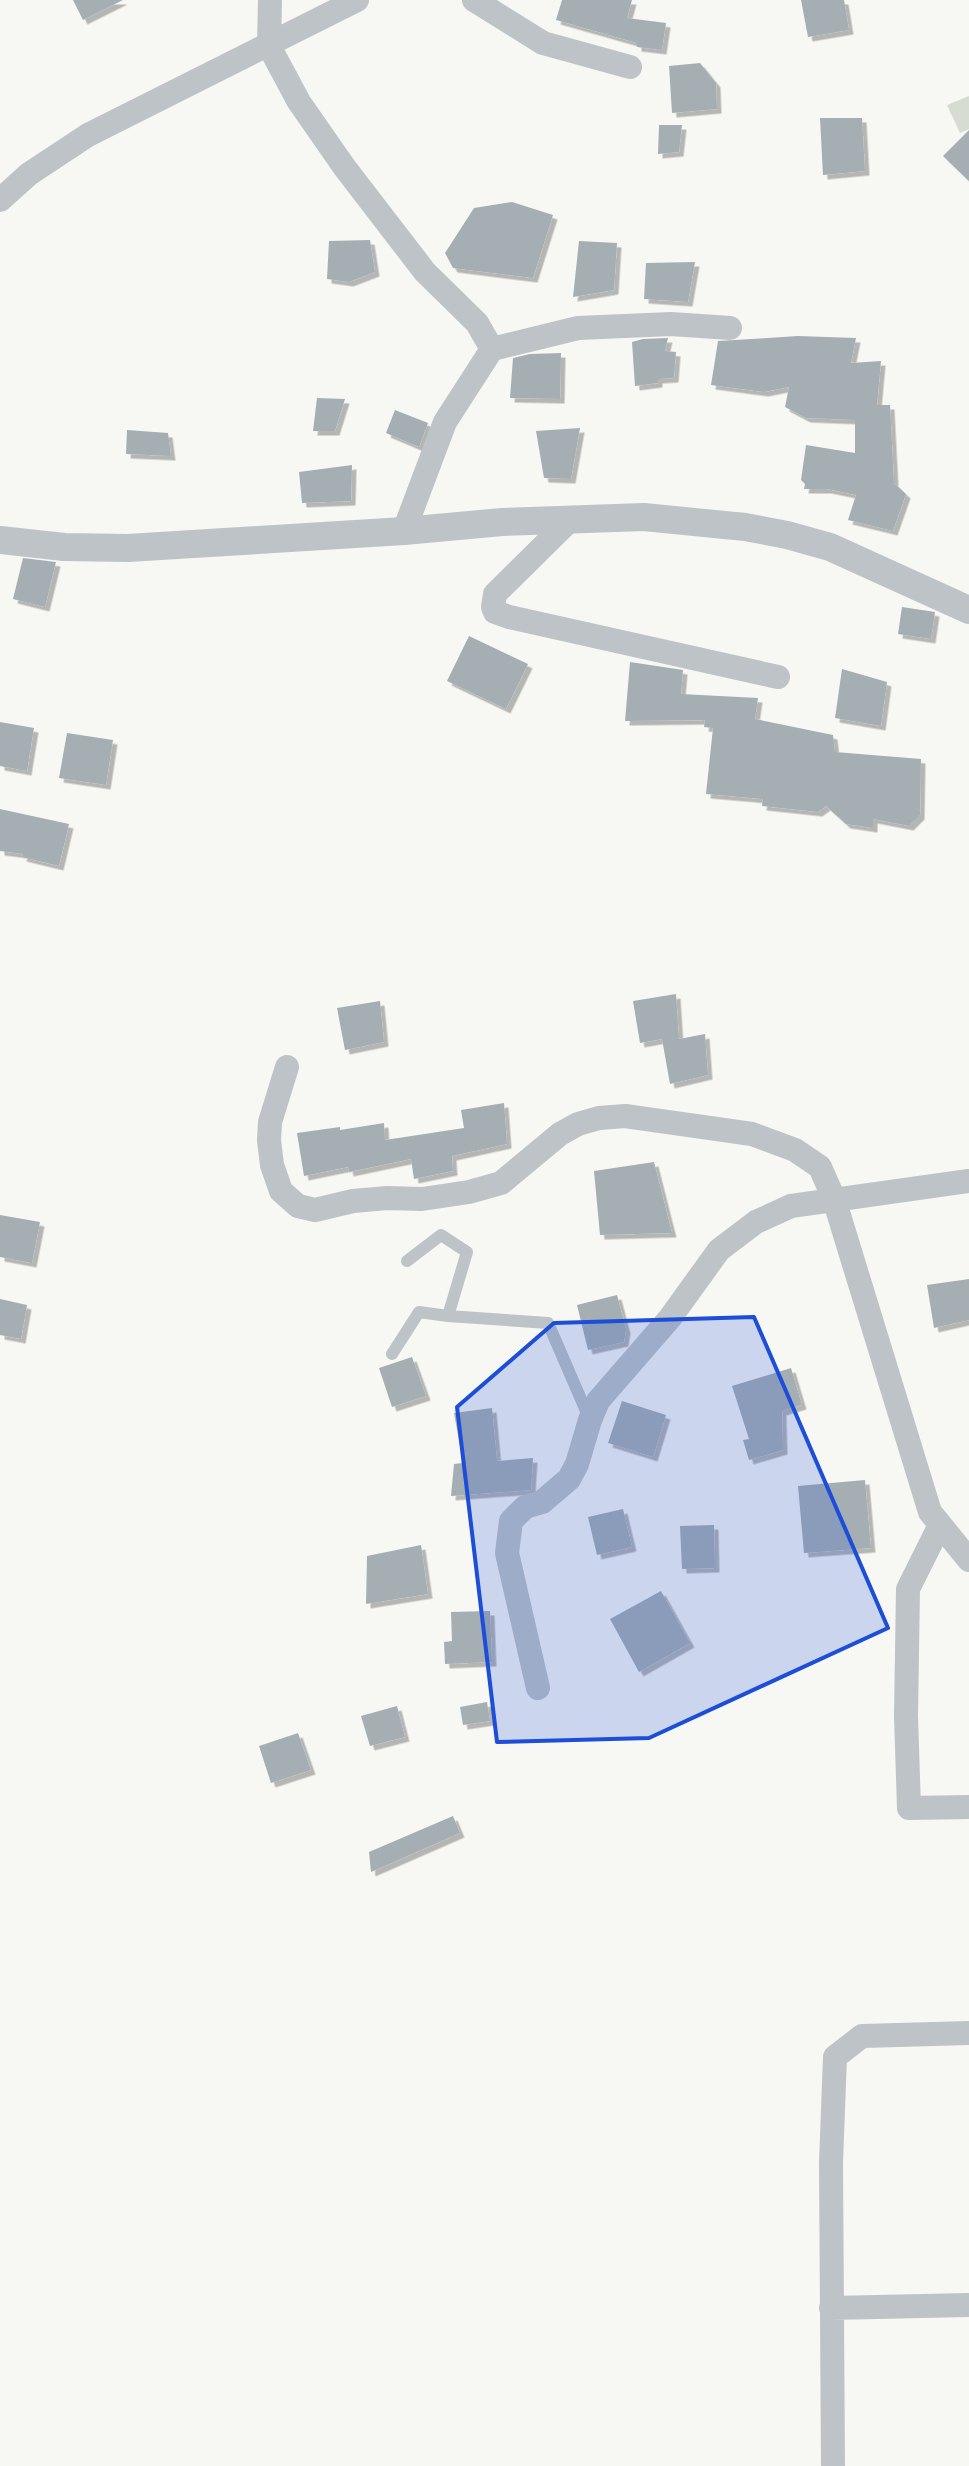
<svg xmlns="http://www.w3.org/2000/svg" width="969" height="2466" font-family="'Asap Condensed',sans-serif">
<style>
.green{fill:#d7dcd3}
.building{fill:#a5afb3;filter:url(#shadow)}
.lines{fill:none;stroke-linecap:round;stroke-linejoin:round}
.service{stroke:#bdc3c6;stroke-width:12}
.minor{stroke:#bdc3c6;stroke-width:24}
.tertiary{stroke:#bdc3c6;stroke-width:28}
.marked{fill:#1d4ed8;fill-opacity:0.2;stroke:#1d4ed8;stroke-width:4;stroke-linejoin:round}
</style>
<defs>
<filter id="shadow"><feDropShadow dx="4.5" dy="4.5" stdDeviation="0" flood-color="#0004"/></filter>
</defs>
<rect width="100%" height="100%" fill="#f7f7f4"/>
<path class="green" d="M 969,96 L 969,129 L 960,133 L 947,105 Z"/>
<path class="building" d="M 73,0 L 123,0 L 83,20 Z
M 562,0 L 632,0 L 627,18 L 666,23 L 662,50 L 637,47 L 637,43 L 556,20 Z
M 801,0 L 844,0 L 849,30 L 808,37 Z
M 700,63 L 716,83 L 717,109 L 672,113 L 669,66 Z
M 820,118 L 862,118 L 865,171 L 823,175 Z
M 659,125 L 682,125 L 679,152 L 658,154 Z
M 969,130 L 969,181 L 943,156 Z
M 512,202 L 553,215 L 533,278 L 453,268 L 445,253 L 474,208 Z
M 370,240 L 375,272 L 349,282 L 327,279 L 329,241 Z
M 579,241 L 617,243 L 614,290 L 573,297 Z
M 695,262 L 688,302 L 644,299 L 646,263 Z
M 798,336 L 856,338 L 851,363 L 881,361 L 877,405 L 890,405 L 894,483 L 906,494 L 893,531 L 848,520 L 856,495 L 827,489 L 804,489 L 805,484 L 801,480 L 806,445 L 855,453 L 855,420 L 806,418 L 785,407 L 789,387 L 764,392 L 711,385 L 718,341 Z
M 668,338 L 665,351 L 676,352 L 674,378 L 658,379 L 658,383 L 635,386 L 632,342 L 643,339 Z
M 561,353 L 560,399 L 510,398 L 513,358 L 530,354 Z
M 317,398 L 345,399 L 335,431 L 313,431 Z
M 395,410 L 428,423 L 419,447 L 386,433 Z
M 580,428 L 571,479 L 544,478 L 536,431 Z
M 127,430 L 168,433 L 171,456 L 126,454 Z
M 352,465 L 351,501 L 302,503 L 299,472 Z
M 23,558 L 56,562 L 45,607 L 13,599 Z
M 902,607 L 935,612 L 931,639 L 898,634 Z
M 469,636 L 528,664 L 506,709 L 447,681 Z
M 630,662 L 683,670 L 681,694 L 758,698 L 755,719 L 833,735 L 835,752 L 921,759 L 920,815 L 909,826 L 873,819 L 873,828 L 846,824 L 826,806 L 818,812 L 762,806 L 763,799 L 706,794 L 713,728 L 704,727 L 705,720 L 625,721 Z
M 842,669 L 887,682 L 881,726 L 835,718 Z
M 0,722 L 34,728 L 27,771 L 0,766 Z
M 67,733 L 113,740 L 106,785 L 59,778 Z
M 0,809 L 69,824 L 59,866 L 22,857 L 23,854 L 0,851 Z
M 676,994 L 679,1039 L 705,1034 L 708,1075 L 670,1084 L 662,1039 L 640,1043 L 633,1001 Z
M 380,1001 L 384,1042 L 345,1050 L 337,1008 Z
M 504,1103 L 507,1144 L 452,1156 L 453,1171 L 414,1179 L 411,1159 L 349,1172 L 348,1167 L 304,1176 L 297,1133 L 340,1127 L 340,1130 L 384,1123 L 385,1140 L 464,1128 L 461,1110 Z
M 654,1162 L 672,1233 L 600,1235 L 594,1171 Z
M 0,1215 L 40,1222 L 32,1263 L 0,1257 Z
M 969,1279 L 969,1320 L 934,1328 L 927,1285 Z
M 617,1295 L 626,1329 L 624,1342 L 588,1350 L 577,1305 Z
M 0,1299 L 27,1305 L 21,1339 L 0,1335 Z
M 412,1357 L 426,1396 L 392,1407 L 379,1368 Z
M 791,1368 L 802,1405 L 782,1411 L 783,1450 L 749,1460 L 743,1440 L 749,1439 L 732,1386 Z
M 622,1401 L 666,1415 L 653,1457 L 608,1443 Z
M 492,1408 L 497,1461 L 533,1458 L 531,1490 L 451,1496 L 454,1464 L 463,1463 L 454,1413 Z
M 865,1480 L 871,1548 L 804,1553 L 798,1486 Z
M 623,1509 L 632,1547 L 597,1555 L 588,1517 Z
M 714,1525 L 715,1568 L 682,1569 L 680,1526 Z
M 421,1545 L 428,1594 L 366,1604 L 367,1556 Z
M 661,1591 L 690,1643 L 639,1672 L 610,1619 Z
M 490,1611 L 492,1662 L 445,1664 L 444,1642 L 452,1641 L 451,1612 Z
M 487,1702 L 490,1721 L 463,1725 L 460,1707 Z
M 397,1706 L 405,1737 L 370,1746 L 361,1716 Z
M 298,1733 L 311,1770 L 271,1783 L 259,1746 Z
M 453,1816 L 460,1833 L 371,1872 L 369,1852 Z"/>
<g class="lines">
<path class="service" d="M 407,1261 L 441,1235 L 467,1252 L 448,1316 L 548,1323 L 590,1420
M 392,1354 L 419,1312 L 448,1316"/>
<path class="minor" d="M 270,0 L 269,46 L 299,102 L 345,168 L 425,272 L 477,323 L 492,349 L 445,422 L 404,531
M 474,0 L 543,43 L 630,67
M 0,200 L 29,174 L 88,135 L 357,0
M 492,349 L 578,328 L 671,324 L 730,328
M 572,518 L 495,594 L 493,607 L 495,612 L 509,617 L 778,677
M 287,1067 L 270,1122 L 269,1140 L 272,1165 L 281,1191 L 298,1206 L 315,1210 L 353,1201 L 387,1198 L 422,1199 L 469,1192 L 501,1183 L 560,1134 L 578,1124 L 599,1118 L 625,1116 L 752,1134 L 795,1150 L 820,1167 L 834,1199 L 930,1512 L 969,1560
M 940,1525 L 908,1589 L 906,1716 L 909,1808 L 969,1807
M 538,1688 L 507,1553 L 511,1521 L 525,1507 L 542,1502 L 569,1479 L 577,1464 L 590,1420 L 598,1401 L 670,1318 L 719,1250 L 756,1222 L 791,1206 L 969,1181
M 831,2308 L 969,2305
M 833,2466 L 831,2163 L 835,2057 L 862,2036 L 969,2033"/>
<path class="tertiary" d="M 0,540 L 64,547 L 128,548 L 404,531 L 502,522 L 644,517 L 745,527 L 787,535 L 830,547 L 969,610"/>
</g>
<path class="marked" d="M 754,1317 L 888,1628 L 649,1738 L 497,1742 L 457,1407 L 554,1323 Z"/>
</svg>
